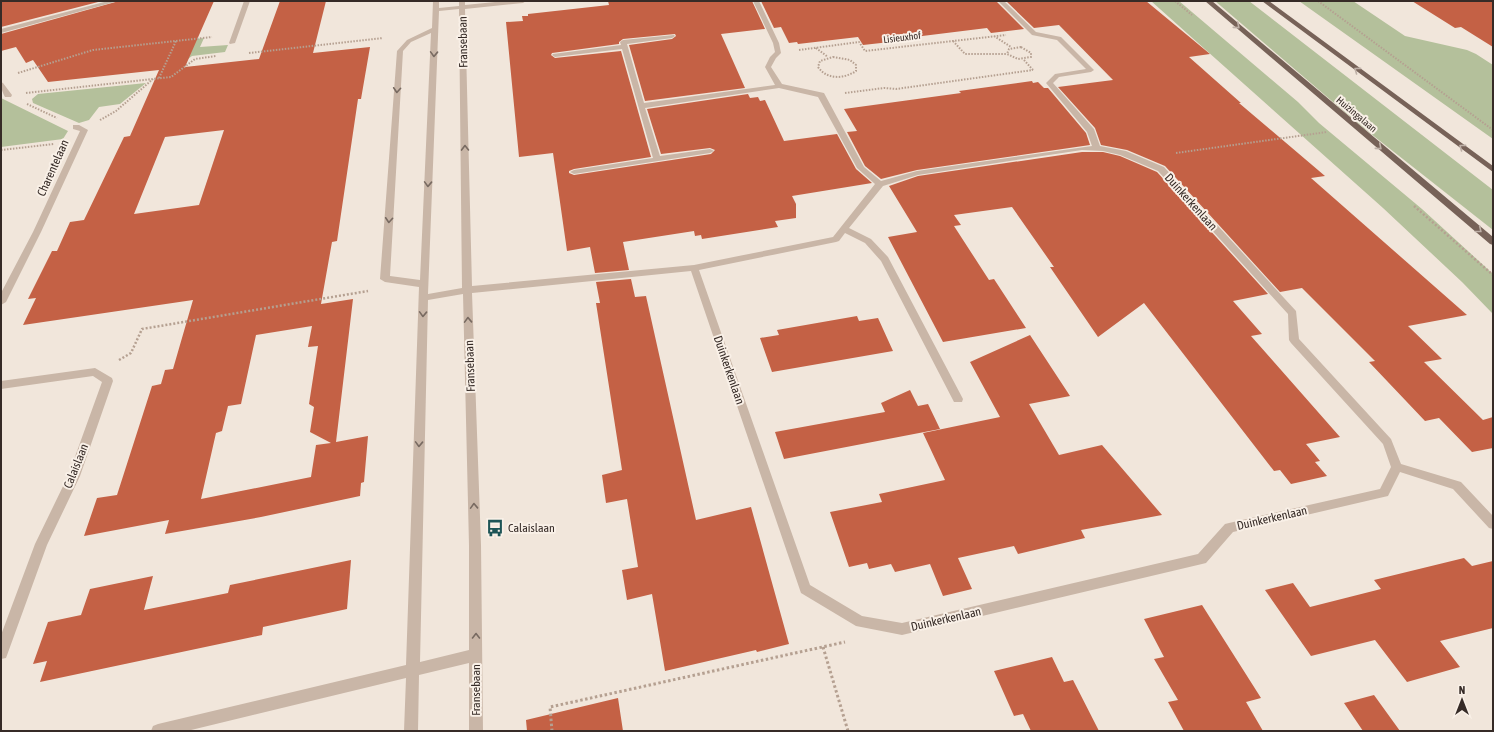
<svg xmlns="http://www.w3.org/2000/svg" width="1494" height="732" font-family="'Asap Condensed',sans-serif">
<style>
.green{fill:#b4c09b}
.building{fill:#c46145;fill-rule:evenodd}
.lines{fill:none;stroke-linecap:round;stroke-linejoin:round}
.path-far2{stroke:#b5a091;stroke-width:2;stroke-dasharray:1.5 1.5;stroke-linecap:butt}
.path-far1{stroke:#b5a091;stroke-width:2.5;stroke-dasharray:2 2;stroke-linecap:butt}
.path{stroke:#b5a091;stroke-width:3;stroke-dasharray:2.5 2.5;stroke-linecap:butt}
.minor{fill:#c9b6a7;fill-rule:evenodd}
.major{fill:#776258;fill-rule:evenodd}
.oneway{stroke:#beb0a7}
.oneway2{stroke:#786a61}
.labels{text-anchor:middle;stroke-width:4;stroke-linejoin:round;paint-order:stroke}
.far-street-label{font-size:10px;fill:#362b27;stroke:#f9f0e7}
.street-label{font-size:12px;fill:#362b27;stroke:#f9f0e7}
.poi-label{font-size:12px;fill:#362b27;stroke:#f9f0e7;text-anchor:start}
</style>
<rect width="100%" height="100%" fill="#f1e6db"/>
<path class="green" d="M 1151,1 L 1179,1 L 1298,102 L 1319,123 L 1422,209 L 1493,274 L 1493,314 L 1462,282 L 1383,208 Z
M 1215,1 L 1249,1 L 1493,190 L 1493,230 L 1361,126 Z
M 1299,1 L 1353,1 L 1405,36 L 1467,50 L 1476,54 L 1493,65 L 1493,139 Z
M 204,38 L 200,47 L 228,45 L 225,52 L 192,56 L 167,74 L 178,41 Z
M 146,83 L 120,104 L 99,107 L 89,120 L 79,123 L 33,103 L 32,99 L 38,94 Z
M 1,98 L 68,131 L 63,139 L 1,147 Z"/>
<path class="building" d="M 1,1 L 102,1 L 1,27 Z
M 119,1 L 214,1 L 185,67 L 259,59 L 280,1 L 326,1 L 313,53 L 370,47 L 361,99 L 358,99 L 337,241 L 332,242 L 321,304 L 353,299 L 336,442 L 368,436 L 364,482 L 361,483 L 360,496 L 261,517 L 165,534 L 169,520 L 84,536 L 97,498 L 117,495 L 152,386 L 161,384 L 165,370 L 173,369 L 193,300 L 23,325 L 36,298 L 28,299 L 52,251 L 57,251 L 70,222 L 84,220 L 124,137 L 130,136 L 159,70 L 48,82 L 33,60 L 26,63 L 16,47 L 1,51 L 1,34 ZM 224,130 L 199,205 L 134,214 L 165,137 ZM 312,326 L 308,347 L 318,346 L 309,404 L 314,407 L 310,432 L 331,443 L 316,445 L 311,477 L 201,499 L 216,433 L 222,431 L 228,406 L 241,404 L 256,335 Z
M 608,1 L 752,1 L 765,29 L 721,34 L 745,88 L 645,101 L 629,45 L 672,39 L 676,36 L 675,34 L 623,39 L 619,42 L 619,44 L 552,53 L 551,55 L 555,58 L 621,51 L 651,157 L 574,169 L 569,171 L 569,173 L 574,175 L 711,154 L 715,150 L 710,148 L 661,154 L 647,109 L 748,94 L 750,98 L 758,97 L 760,101 L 765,100 L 784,141 L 837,134 L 856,169 L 872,183 L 792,196 L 796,204 L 796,218 L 775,221 L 778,227 L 702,239 L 701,235 L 695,236 L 694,231 L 623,242 L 629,270 L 595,273 L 590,247 L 567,251 L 553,153 L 519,157 L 506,22 L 523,21 L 522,16 L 528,16 L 528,14 L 609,5 Z
M 761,1 L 996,1 L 1024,29 L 991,33 L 987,28 L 906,38 L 908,40 L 863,45 L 858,37 L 798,44 L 797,42 L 789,43 L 781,27 L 774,28 Z
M 1006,1 L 1146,1 L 1210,54 L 1189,57 L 1241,103 L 1239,103 L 1325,176 L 1311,178 L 1467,315 L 1408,326 L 1442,359 L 1424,362 L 1483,420 L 1493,417 L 1493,448 L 1472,452 L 1439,418 L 1425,421 L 1369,362 L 1375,361 L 1302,288 L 1280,292 L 1165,166 L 1127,150 L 1101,145 L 1095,128 L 1058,87 L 1113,80 L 1059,25 L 1034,28 Z
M 1412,1 L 1493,1 L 1493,47 L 1461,27 L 1455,28 Z
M 1032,81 L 1033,83 L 1038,82 L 1044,88 L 1048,88 L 1086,133 L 1090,145 L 917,170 L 881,179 L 865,166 L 847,132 L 857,131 L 844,109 L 961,93 L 959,91 Z
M 1082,152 L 1103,152 L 1120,156 L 1157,172 L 1268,294 L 1233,301 L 1262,334 L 1251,336 L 1340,437 L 1306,444 L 1320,461 L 1315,462 L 1327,476 L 1291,484 L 1280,470 L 1274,471 L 1144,303 L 1098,337 L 1050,267 L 1054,267 L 1012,207 L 954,215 L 961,225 L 954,226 L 989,280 L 994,279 L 1026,328 L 943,342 L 888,237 L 917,232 L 889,186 L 918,176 Z
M 631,279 L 635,297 L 646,296 L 696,520 L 751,507 L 789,644 L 757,652 L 756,650 L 665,671 L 652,594 L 627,600 L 622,570 L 638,567 L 627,499 L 606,503 L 602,475 L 622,470 L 596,303 L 600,303 L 596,282 Z
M 857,316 L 859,321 L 878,318 L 893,351 L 772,372 L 760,338 L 779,335 L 777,330 Z
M 1030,335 L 1070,396 L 1029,404 L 1059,455 L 1102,445 L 1162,515 L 1081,530 L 1085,538 L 1018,554 L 1014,546 L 958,558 L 972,589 L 943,596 L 930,564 L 895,572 L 891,564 L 869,569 L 867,563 L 849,567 L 830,512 L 882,502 L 879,494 L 945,480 L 923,433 L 1000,417 L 970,362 Z
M 910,390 L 918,406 L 928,404 L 940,429 L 784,459 L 775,432 L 885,412 L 881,403 Z
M 1464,558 L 1472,566 L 1493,561 L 1493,628 L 1440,641 L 1460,667 L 1407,682 L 1375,640 L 1311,656 L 1265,590 L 1293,583 L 1310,607 L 1381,589 L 1374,580 Z
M 351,560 L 347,609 L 263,627 L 262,635 L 40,682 L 47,661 L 33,664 L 48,622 L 81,615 L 90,589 L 153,576 L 144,610 L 228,593 L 230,585 Z
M 1202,605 L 1261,698 L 1246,702 L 1263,731 L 1184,731 L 1168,702 L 1178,700 L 1154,659 L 1164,657 L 1144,619 Z
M 1052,657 L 1064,682 L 1073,680 L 1099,731 L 1031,731 L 1023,714 L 1014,716 L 994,671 Z
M 1374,695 L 1400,731 L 1363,731 L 1344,703 Z
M 618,698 L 623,731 L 527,731 L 526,720 Z"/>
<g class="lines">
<path class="path-far2" d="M 1175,1 L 1192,15
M 1318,1 L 1493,130
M 994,36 L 1011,47
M 953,41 L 965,54 L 1007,54
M 1021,47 L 1031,53 L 1031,57 L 1018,59 L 1007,54 L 1009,49 Z
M 816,48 L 828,57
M 799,50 L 859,42 L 865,51 L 1006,35
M 249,53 L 383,38
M 833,57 L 850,60 L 856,65 L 856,71 C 844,79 827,80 818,67 L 820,61 Z
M 1024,60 L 1033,70
M 18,73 L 93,50 L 212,37
M 159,78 L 176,41
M 26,93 L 171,77 L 195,59 L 216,56
M 845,93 L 884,88 L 896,89 L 1033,70
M 27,104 L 57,118
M 100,120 L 116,111 L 153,79
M 1,150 L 54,144
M 1176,153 L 1327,132"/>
<path class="path-far1" d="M 1414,206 L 1493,275
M 119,360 L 131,353 L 142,329 L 368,291"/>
<path class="path" d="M 823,647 L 848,731
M 552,731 L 550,707 L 845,642"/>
<path class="minor" d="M 108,1 L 118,1 L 1,33 L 1,29 Z
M 244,1 L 250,1 L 235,43 L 230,44 L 229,43 Z
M 433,1 L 439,1 L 439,8 L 459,6 L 459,1 L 465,1 L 465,5 L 505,1 L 526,1 L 523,3 L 465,9 L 472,286 L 694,265 L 833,237 L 875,184 L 857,168 L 818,97 L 779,88 L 645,108 L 660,156 L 710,149 L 714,151 L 710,153 L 574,174 L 570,172 L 574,170 L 653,158 L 622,49 L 555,57 L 552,55 L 553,54 L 621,45 L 620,42 L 623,40 L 674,35 L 675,36 L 672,38 L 627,44 L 644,103 L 775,85 L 765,67 L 770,57 L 775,52 L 773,43 L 753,1 L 759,1 L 779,43 L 781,53 L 776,58 L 771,67 L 782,84 L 824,93 L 864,167 L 881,181 L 917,171 L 1092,146 L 1087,132 L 1046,83 L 1055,74 L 1086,69 L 1057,40 L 1032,35 L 998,1 L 1004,1 L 1036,32 L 1061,37 L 1094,70 L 1091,72 L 1059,77 L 1053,83 L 1094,129 L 1100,146 L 1126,151 L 1164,167 L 1296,311 L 1299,339 L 1391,439 L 1401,464 L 1461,482 L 1493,516 L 1493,529 L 1489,528 L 1453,489 L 1400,472 L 1388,496 L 1233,532 L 1206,563 L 1202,564 L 902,635 L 856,626 L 801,593 L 691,271 L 472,293 L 481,545 L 483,731 L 469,731 L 469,663 L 419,675 L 418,731 L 404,731 L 406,678 L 187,731 L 151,731 L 153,726 L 158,724 L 406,665 L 419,287 L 385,282 L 380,279 L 397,51 L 407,40 L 432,28 ZM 459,9 L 462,288 L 428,294 L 439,11 ZM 431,33 L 420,280 L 390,276 L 403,51 L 411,42 ZM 1082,150 L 1103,151 L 1120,155 L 1158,171 L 1288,314 L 1289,340 L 1291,343 L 1383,444 L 1391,467 L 1380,489 L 1229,523 L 1225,524 L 1198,554 L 902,623 L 862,616 L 810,585 L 699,270 L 836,242 L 839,241 L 845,233 L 865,243 L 881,261 L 954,402 L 962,402 L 963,399 L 888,257 L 871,239 L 849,228 L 883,186 L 918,175 ZM 463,294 L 469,545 L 469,650 L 420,662 L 428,300 Z
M 1,82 L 3,83 L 12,95 L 11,97 L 5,97 C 2,91 1,88 1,82 Z
M 73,125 L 79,125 L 88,130 L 41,232 L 6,302 L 1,305 L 1,293 L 33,232 L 80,131 L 73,129 Z
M 95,368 L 112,378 L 113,381 L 80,476 L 47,545 L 6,658 L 1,659 L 1,635 L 35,544 L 68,476 L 102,382 L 93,376 L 1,389 L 1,381 Z"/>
<path class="major" d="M 1205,1 L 1212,1 L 1493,237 L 1493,245 L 1490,244 Z
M 1262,1 L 1269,1 L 1493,166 L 1493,172 Z"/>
</g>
<defs><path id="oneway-chevron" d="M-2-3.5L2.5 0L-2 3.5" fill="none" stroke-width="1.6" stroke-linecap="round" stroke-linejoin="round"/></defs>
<g class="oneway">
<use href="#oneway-chevron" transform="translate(1237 26) rotate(40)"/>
<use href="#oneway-chevron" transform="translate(1357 70) rotate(-144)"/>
<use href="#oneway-chevron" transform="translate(1379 147) rotate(40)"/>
<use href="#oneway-chevron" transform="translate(1462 147) rotate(-144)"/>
<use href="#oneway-chevron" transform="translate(1479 230) rotate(39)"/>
</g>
<g class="oneway2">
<use href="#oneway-chevron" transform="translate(434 54) rotate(92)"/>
<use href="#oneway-chevron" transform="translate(397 90) rotate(94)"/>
<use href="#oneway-chevron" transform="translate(465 148) rotate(-91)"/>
<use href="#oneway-chevron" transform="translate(428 184) rotate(92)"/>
<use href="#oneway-chevron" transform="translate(389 220) rotate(94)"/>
<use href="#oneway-chevron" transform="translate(423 314) rotate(92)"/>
<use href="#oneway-chevron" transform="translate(468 320) rotate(-92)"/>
<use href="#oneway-chevron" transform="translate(419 444) rotate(92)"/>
<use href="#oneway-chevron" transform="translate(474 506) rotate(-92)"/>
<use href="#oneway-chevron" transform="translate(476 636) rotate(-90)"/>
</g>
<defs>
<g id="bus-bare" transform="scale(1.38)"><path d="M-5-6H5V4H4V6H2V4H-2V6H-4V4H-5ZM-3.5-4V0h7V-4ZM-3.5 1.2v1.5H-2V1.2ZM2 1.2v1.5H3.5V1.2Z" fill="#1d5456" stroke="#f9f0e7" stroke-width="2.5" paint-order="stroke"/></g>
</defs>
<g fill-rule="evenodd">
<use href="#bus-bare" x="495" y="528"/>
</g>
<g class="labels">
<g class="far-street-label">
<text transform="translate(902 37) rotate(-7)" y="4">Lisieuxhof</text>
<text transform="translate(1357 114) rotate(40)" y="4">Huizingalaan</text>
</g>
<g class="street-label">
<text transform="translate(463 42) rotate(-91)" y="4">Fransebaan</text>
<text transform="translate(53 168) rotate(-66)" y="4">Charentelaan</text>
<text transform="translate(1191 202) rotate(48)" y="4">Duinkerkenlaan</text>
<text transform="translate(470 366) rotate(-92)" y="4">Fransebaan</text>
<text transform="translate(729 370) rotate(71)" y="4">Duinkerkenlaan</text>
<text transform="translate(76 466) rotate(-68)" y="4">Calaislaan</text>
<text transform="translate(1272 518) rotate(-13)" y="4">Duinkerkenlaan</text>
<text transform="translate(946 619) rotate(-13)" y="4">Duinkerkenlaan</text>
<text transform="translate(476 690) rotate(-90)" y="4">Fransebaan</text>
</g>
<g class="poi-label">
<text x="508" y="532">Calaislaan</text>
</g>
</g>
<rect width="1494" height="732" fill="none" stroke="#362b27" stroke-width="4"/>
<g transform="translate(1462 700)" stroke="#f9f0e7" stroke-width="3" paint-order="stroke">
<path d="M0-3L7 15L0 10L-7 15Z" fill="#362b27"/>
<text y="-6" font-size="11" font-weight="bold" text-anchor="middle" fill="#362b27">N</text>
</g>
</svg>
